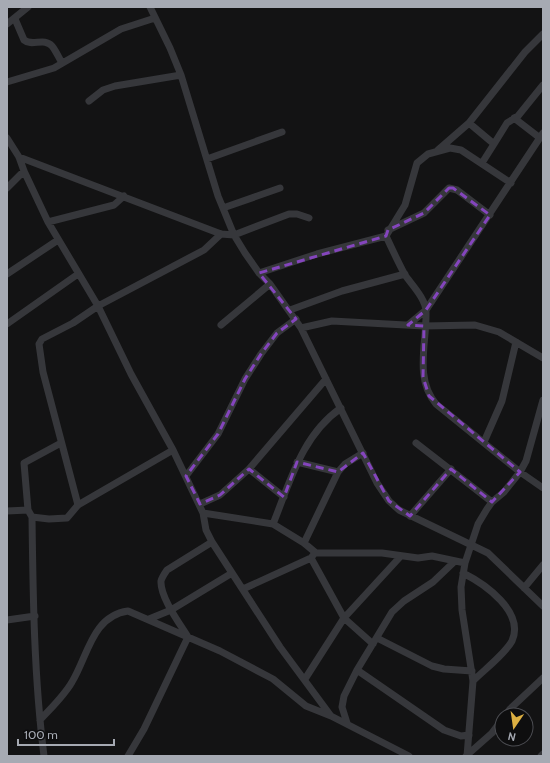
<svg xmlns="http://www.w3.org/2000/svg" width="550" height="763" font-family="Cabin,sans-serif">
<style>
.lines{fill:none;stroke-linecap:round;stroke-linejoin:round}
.street{stroke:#36373b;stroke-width:7}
.marked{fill:none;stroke:#8445bd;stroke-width:3;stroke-dasharray:8 5;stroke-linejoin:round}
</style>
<rect width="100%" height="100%" fill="#131314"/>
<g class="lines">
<path class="street" d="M 150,7 L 170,48 L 181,75 L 218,196 L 234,235 L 245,253 L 259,273 L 270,284 L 301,328 L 377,483 L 389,501 L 399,510 L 488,553 L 543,606
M 15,19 L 24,40 C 32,47 44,37 52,46 C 56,51 59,58 62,63
M 7,24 L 28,7
M 7,82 L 54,68 L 121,29 L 155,18
M 89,101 L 103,90 L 115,86 L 181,75
M 514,118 L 540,138
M 469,123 L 494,144 L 482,163
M 7,138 L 19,157 L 24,171 L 48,222 L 98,306 L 131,374 L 173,450 L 203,513 L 273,524 L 304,543 L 316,553 L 382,553 L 418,558 L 432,556 L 465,563
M 494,144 L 507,123 L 518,116 L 543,85
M 438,150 L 469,123 L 525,52 L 543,34
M 19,157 L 221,234 L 234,235 L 289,214 L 297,214 L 309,218
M 207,159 L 282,132
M 7,188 L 24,171
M 223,208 L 280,188
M 48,222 L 114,205 L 124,196
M 388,230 L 424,213 L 449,188 L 457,190 L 490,215
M 386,236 L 405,205 L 417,163 L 428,154 L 450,148 L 461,150 L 511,183
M 259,273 L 317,254 L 386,236 C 392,249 398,262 405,275 C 412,285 426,299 426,312 C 427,342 414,378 436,404 L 520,472 L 543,488
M 7,274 L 58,240
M 290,310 L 342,291 L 405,274
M 7,324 L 78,274
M 221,325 L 270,284
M 408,325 L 426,310 L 543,133
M 301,328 L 332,321 L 424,326 L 475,325 L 499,332 L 543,358
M 484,442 L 502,401 L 516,342
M 416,443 L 492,502
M 297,462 L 338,472
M 249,469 L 284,497
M 186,476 L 218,434 L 245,379 L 261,354 L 277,333 L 296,319
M 200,504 L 220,495 L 249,469 L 326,379
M 78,505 L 43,372 L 39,344 L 42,339 L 73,323 L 98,306 L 204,250 L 221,234
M 28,510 L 24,463 L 61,443
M 7,511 L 28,510 L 32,517 L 49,519 L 67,518 L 78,505 L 173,450
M 203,513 L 206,530 L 212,542 L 280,647 L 331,716 L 409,756
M 410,516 L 451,469
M 32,517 C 33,596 34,677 44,756
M 273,524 C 290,482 302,435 341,408
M 304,543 L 338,472 L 345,464 L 363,453
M 311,558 L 344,618 L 373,644
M 463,573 C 485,584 525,612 512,641 C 505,654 484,670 473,681
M 524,588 L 543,565
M 243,589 L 311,558 L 314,554
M 149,619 L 171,610 L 232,573
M 7,620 L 35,616
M 377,638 L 432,666 L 444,669 L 472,671
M 357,670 L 444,730 L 461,736 L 469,735
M 305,679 L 344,618 L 400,557
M 506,715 L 510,709 L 543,678
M 40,720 C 51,708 64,696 72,682 C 88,656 92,616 128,611 L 220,651 L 273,679 L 306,706 L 331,716
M 347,723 L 342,707 L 344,696 L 357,670 L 392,612 L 404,601 L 433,582 L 455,561
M 128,756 L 144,729 L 188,637 C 180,624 160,597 161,581 C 162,577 165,573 167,570 L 212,542
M 466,756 L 492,733 L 502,720
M 467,756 L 473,681 L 462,610 L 461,587 L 465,563 L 478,524 L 487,509 L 492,502 L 504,492 L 520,472 L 526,461 L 543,400
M 541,756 L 543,754"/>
</g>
<path class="marked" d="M 449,188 L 453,188 L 490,215 L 426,310 L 408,325 L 424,326 L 423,377 L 429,396 L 520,472 L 492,502 L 451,469 L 410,516 L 389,501 L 363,453 L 338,472 L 297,462 L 284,497 L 249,469 L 220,495 L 200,504 L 186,476 L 218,434 L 245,379 L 261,354 L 277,333 L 296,319 L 259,273 L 386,236 L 388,230 L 424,213 Z"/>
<rect width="550" height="763" fill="none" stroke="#a6aab3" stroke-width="16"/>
<g transform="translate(514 727) rotate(193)"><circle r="19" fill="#0e0e0f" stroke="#4b4c51"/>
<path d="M0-3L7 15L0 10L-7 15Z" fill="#ddb042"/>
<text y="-6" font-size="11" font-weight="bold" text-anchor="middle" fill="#a6aab3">N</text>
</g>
<path d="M18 739v6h96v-6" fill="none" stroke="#a6aab3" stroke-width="2"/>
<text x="24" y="739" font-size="12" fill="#a6aab3" stroke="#0e0e0f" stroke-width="3" paint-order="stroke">100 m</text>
</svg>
